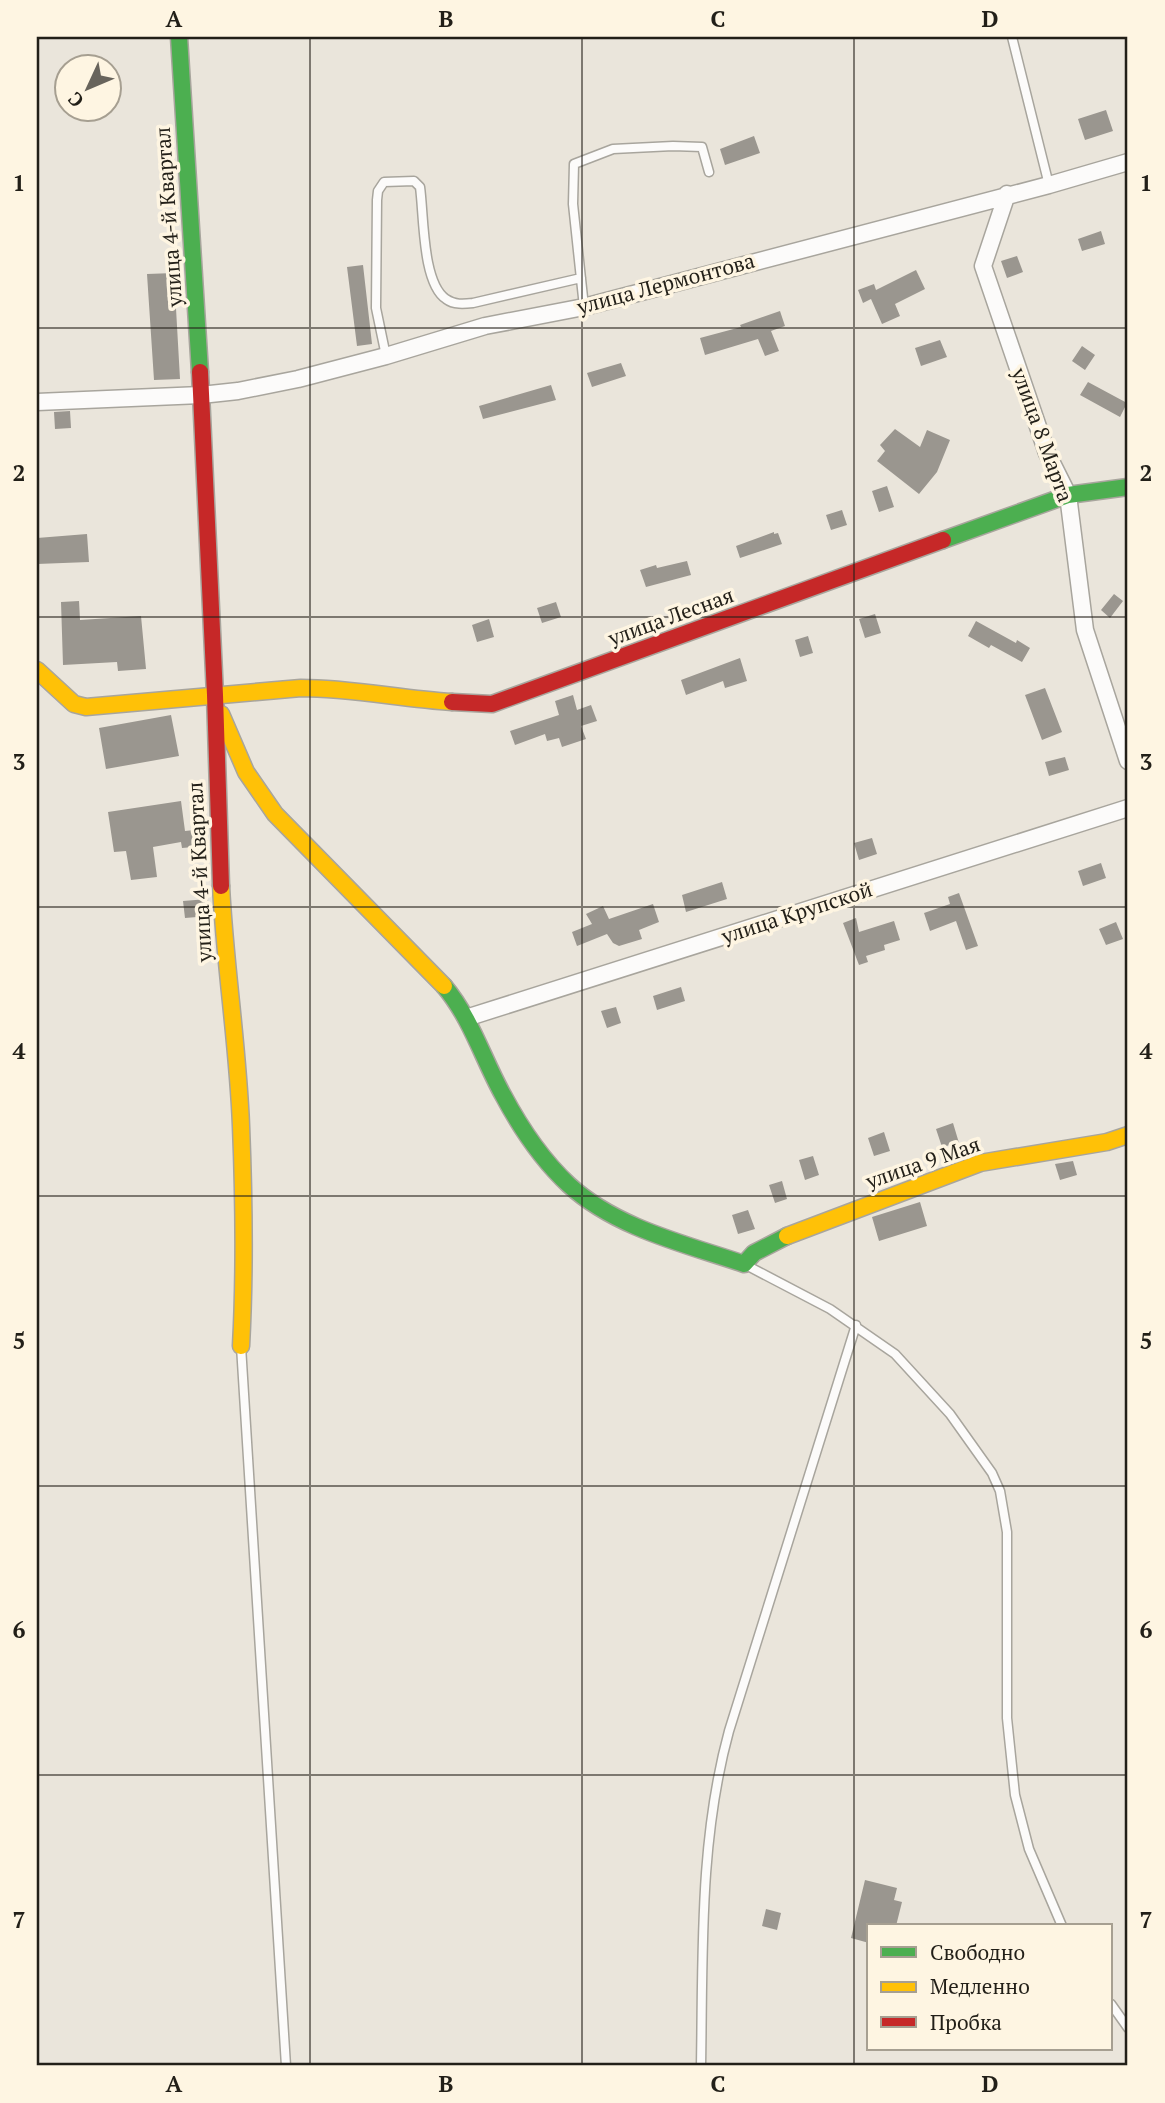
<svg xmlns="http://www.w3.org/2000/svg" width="1165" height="2103" font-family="'PT Serif',serif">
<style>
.building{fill:#9a968f}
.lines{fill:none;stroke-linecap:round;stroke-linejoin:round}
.lane-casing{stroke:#a8a59d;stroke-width:11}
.street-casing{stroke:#a8a59d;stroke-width:19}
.fast-casing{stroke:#a8a59d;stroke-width:19}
.slow-casing{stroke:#a8a59d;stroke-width:19}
.jam-casing{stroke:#a8a59d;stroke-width:19}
.lane{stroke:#fcfbfa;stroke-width:8}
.street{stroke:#fcfbfa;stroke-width:16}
.fast{stroke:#4caf50;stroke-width:16}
.slow{stroke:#ffc107;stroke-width:16}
.jam{stroke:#c62828;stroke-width:16}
.grid{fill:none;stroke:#221f18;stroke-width:2;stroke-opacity:0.55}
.labels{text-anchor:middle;stroke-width:7;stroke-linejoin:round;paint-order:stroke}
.street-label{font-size:21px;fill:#221f18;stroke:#fef5e2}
.neatline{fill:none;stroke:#221f18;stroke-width:2.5}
.grid-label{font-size:23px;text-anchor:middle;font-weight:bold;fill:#221f18}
</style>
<rect width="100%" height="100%" fill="#eae5db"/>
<path class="building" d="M 1106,110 L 1113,131 L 1085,140 L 1078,119 Z
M 754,136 L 760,153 L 725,165 L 720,149 Z
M 1101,231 L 1105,244 L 1082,251 L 1078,239 Z
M 1017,256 L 1023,272 L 1007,278 L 1001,261 Z
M 363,265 L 372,344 L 357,346 L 347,267 Z
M 916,270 L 925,289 L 895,304 L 900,316 L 882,324 L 871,299 L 863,303 L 858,290 L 874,284 L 876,290 Z
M 174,273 L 180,379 L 154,380 L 147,274 Z
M 780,311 L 785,326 L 771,331 L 779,351 L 765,356 L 758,339 L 705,355 L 700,338 L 741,327 L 740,325 Z
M 940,340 L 947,357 L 921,366 L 915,348 Z
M 1082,346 L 1095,355 L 1085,370 L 1072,361 Z
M 621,363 L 626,376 L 592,387 L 587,373 Z
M 1088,382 L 1127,403 L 1120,417 L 1080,395 Z
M 551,385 L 556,400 L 483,419 L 479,406 Z
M 70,411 L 71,428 L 55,429 L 54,412 Z
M 895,429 L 920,447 L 927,430 L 950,440 L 937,472 L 919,494 L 877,461 L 885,451 L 880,445 Z
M 887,486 L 894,507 L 879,512 L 872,491 Z
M 842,510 L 847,525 L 831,530 L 826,515 Z
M 774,532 L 774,534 L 778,533 L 782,544 L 740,558 L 736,546 Z
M 87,534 L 89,562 L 37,564 L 37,538 Z
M 687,561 L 691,575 L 646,587 L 640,570 L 656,565 L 657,568 Z
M 1114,594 L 1123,601 L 1110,618 L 1101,610 Z
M 79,601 L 80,620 L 141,616 L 146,669 L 118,671 L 117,662 L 63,665 L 61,602 Z
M 556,602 L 561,617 L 542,623 L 537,608 Z
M 875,614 L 881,633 L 865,638 L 859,619 Z
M 489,619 L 494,637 L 477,642 L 472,625 Z
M 976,621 L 1016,643 L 1017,640 L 1030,648 L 1022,662 L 991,645 L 989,648 L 968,636 Z
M 808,636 L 813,653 L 800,657 L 795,640 Z
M 740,658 L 747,681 L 725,688 L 723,681 L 686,695 L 681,680 Z
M 1045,688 L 1062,732 L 1042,740 L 1025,695 Z
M 573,695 L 577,710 L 591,705 L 597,721 L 581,726 L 586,739 L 562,747 L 559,738 L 547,741 L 545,734 L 515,745 L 510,731 L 559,715 L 555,701 Z
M 171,715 L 179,756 L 106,769 L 99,728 Z
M 1065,757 L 1069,770 L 1049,776 L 1045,762 Z
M 181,801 L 185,831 L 204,829 L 205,846 L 182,848 L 181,842 L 153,847 L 157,877 L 131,880 L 126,851 L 114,852 L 108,812 Z
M 872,838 L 877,854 L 859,860 L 854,843 Z
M 1101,863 L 1106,878 L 1083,886 L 1078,871 Z
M 722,882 L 727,899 L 686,912 L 682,895 Z
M 959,893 L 978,946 L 966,950 L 956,921 L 930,931 L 924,913 L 950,904 L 948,897 Z
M 208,899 L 209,916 L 185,918 L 183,901 Z
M 653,904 L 659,922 L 639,930 L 642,939 L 619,946 L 613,943 L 607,934 L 577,946 L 572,932 L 592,924 L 586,914 L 603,906 L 609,919 Z
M 856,918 L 859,932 L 894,921 L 900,940 L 884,945 L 885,950 L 866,956 L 868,962 L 859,965 L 843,923 Z
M 1116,922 L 1123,939 L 1106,945 L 1099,929 Z
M 681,987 L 685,1001 L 657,1010 L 653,996 Z
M 616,1007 L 621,1023 L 607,1028 L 601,1011 Z
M 953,1123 L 959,1143 L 942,1147 L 936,1129 Z
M 884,1132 L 890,1151 L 874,1156 L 868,1138 Z
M 813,1156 L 819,1175 L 805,1180 L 799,1160 Z
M 1073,1161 L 1077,1175 L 1060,1180 L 1055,1164 Z
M 782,1181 L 787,1199 L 775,1203 L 769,1185 Z
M 920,1202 L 927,1226 L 879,1241 L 872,1217 Z
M 748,1210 L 755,1229 L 738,1234 L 732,1215 Z
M 865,1880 L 897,1888 L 894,1900 L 902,1902 L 896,1926 L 869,1926 L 869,1943 L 851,1938 Z
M 766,1909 L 781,1913 L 777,1930 L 762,1926 Z"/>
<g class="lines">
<g class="lane-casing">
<path id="lane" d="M 1012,37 L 1049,185
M 584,307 L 573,204 L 574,164 L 613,149 L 673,146 L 702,147 L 709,172
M 386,356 L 376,308 L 377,200 L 378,191 L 384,182 L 414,181 L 420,187 C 424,215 422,283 446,299 C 454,305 464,304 473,303 L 581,278
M 746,1265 L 830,1309 L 895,1354 L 950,1414 L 992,1473 L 1000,1491 L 1007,1532 L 1007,1718 L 1015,1795 L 1029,1849 L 1062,1926
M 241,1346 L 286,2066
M 1111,2004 L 1128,2028
M 701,2066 C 703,1954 699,1840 729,1731 L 856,1325"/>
</g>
<g class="street-casing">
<path id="street" d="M 1007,194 L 983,266 L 1047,453 L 1068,495 L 1085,630 L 1128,761
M 37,402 L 201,395 L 238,391 L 298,379 L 386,356 L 485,326 L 584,307 L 1049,185 L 1128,162
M 466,1018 L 1128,808"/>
</g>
<g class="fast-casing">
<path id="fast" d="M 179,37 L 200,372
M 943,540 L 1068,495 L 1128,487
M 444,986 C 471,1018 483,1059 503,1095 C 520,1127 542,1160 569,1185 C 616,1228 685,1244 744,1264 L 754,1253 L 787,1236"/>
</g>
<g class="slow-casing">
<path id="slow" d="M 37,670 L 74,704 L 86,707 L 301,688 C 351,688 402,699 452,702
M 221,714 L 246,772 L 275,814 L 444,986
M 221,886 C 225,966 238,1046 241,1126 C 244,1199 245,1273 241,1346
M 787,1236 L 980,1163 L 1107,1142 L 1128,1135"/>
</g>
<g class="jam-casing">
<path id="jam" d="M 200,372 L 215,695 L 221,886
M 452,702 L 492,704 L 943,540"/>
</g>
<use href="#lane" class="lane"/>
<use href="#street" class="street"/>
<use href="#fast" class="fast"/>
<use href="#slow" class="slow"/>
<use href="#jam" class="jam"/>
</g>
<path class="grid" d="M 310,37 L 310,2066M 582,37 L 582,2066M 854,37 L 854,2066M 37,328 L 1128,328M 37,617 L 1128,617M 37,907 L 1128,907M 37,1196 L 1128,1196M 37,1486 L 1128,1486M 37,1775 L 1128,1775"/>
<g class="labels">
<g class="street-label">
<text transform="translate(169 217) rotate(-94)" y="7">улица 4-й Квартал</text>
<text transform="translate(666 284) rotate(-15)" y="7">улица Лермонтова</text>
<text transform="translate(1042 435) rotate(70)" y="7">улица 8 Марта</text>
<text transform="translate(671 617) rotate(-20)" y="7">улица Лесная</text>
<text transform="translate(200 872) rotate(-93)" y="7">улица 4-й Квартал</text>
<text transform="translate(797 913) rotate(-18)" y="7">улица Крупской</text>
<text transform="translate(923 1163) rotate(-19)" y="7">улица 9 Мая</text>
</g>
</g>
<rect width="1165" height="2103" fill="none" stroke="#fef5e2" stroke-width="77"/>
<rect x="867" y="1924" width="245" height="126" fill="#fef5e2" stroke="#a69f91" stroke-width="2"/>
<rect x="881" y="1947" width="35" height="10" fill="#4caf50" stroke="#a69f91" stroke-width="2"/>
<text x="930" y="1960" font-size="21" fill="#221f18">Свободно</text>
<rect x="881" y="1982" width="35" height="10" fill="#ffc107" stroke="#a69f91" stroke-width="2"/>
<text x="930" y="1994" font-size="21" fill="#221f18">Медленно</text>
<rect x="881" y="2017" width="35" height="10" fill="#c62828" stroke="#a69f91" stroke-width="2"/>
<text x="930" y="2030" font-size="21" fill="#221f18">Пробка</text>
<g transform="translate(88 88) rotate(226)"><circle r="33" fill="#fef5e2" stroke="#a69f91" stroke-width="2"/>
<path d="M0-5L12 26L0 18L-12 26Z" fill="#68645c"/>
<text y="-10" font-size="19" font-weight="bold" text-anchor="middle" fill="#221f18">С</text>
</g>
<rect x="38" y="38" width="1088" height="2026" class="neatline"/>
<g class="grid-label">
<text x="174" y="27">A</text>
<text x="446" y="27">B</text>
<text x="718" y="27">C</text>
<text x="990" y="27">D</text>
<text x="19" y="191">1</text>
<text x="1146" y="191">1</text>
<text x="19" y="481">2</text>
<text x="1146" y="481">2</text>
<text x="19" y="770">3</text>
<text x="1146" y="770">3</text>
<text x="19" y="1059">4</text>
<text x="1146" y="1059">4</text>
<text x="19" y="1349">5</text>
<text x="1146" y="1349">5</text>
<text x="19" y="1638">6</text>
<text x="1146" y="1638">6</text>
<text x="19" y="1928">7</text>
<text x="1146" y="1928">7</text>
<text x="174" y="2092">A</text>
<text x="446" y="2092">B</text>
<text x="718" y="2092">C</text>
<text x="990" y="2092">D</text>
</g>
</svg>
